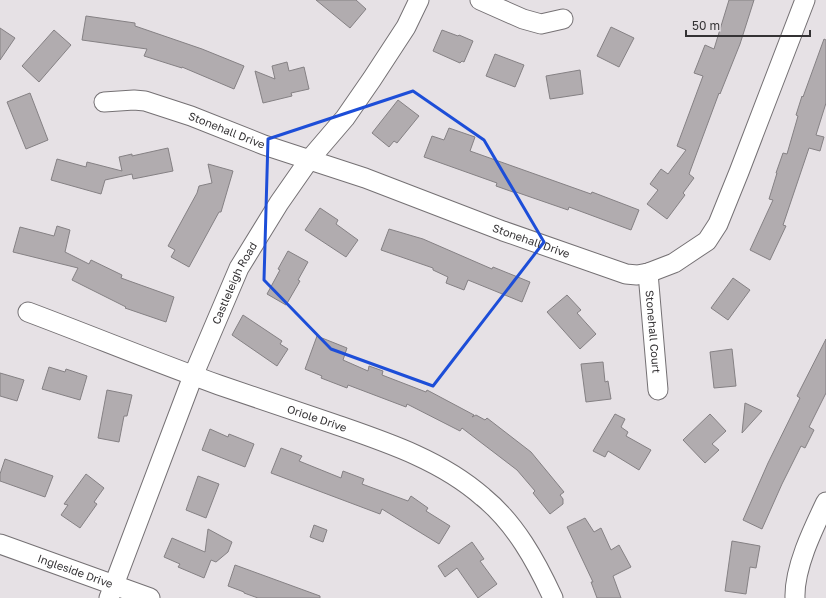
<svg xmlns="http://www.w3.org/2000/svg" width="826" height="598" font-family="'Golos Text',sans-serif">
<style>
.building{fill:#b1acaf;stroke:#858184}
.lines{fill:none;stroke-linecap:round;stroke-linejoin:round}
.minor-casing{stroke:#757174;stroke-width:21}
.minor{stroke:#fff;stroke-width:19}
.marked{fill:none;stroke:#1d4ed8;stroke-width:3;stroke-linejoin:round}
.labels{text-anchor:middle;stroke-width:3;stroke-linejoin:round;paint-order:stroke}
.street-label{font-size:11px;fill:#343234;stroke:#e6e1e5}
</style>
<rect width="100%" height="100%" fill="#e6e1e5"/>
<path class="building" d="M 316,0 L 356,0 L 366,9 L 350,28 Z
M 729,0 L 754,0 L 740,44 L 720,94 L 719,93 L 689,174 L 694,178 L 683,193 L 685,195 L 667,219 L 647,204 L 658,190 L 650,184 L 661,169 L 668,174 L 686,150 L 677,146 L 703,76 L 694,73 L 705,45 L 714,49 Z
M 86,16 L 135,23 L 135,26 L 202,49 L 244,66 L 234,89 L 182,67 L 182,68 L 144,56 L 147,49 L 82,40 Z
M 611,27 L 634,38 L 619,67 L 597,56 Z
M 0,28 L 15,38 L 0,60 Z
M 54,30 L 71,45 L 39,82 L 22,66 Z
M 442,30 L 458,36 L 459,35 L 473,41 L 464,62 L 462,61 L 460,63 L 433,51 Z
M 824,39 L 826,40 L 826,103 L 816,135 L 824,137 L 820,151 L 809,148 L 783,225 L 786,226 L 770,260 L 750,250 L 773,200 L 769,199 L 777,173 L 776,173 L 783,153 L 787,154 L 798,116 L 796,115 L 802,96 L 803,97 Z
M 495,54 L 524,65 L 515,87 L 486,76 Z
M 287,62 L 289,71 L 304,67 L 309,89 L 291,93 L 292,96 L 263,103 L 255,71 L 275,79 L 272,66 Z
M 580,70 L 583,94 L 550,99 L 546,76 Z
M 30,93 L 48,140 L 26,149 L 7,102 Z
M 398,100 L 419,116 L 397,143 L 394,141 L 389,147 L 372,133 Z
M 449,128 L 475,137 L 470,151 L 591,194 L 592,192 L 639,210 L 631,230 L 569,207 L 568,210 L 513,191 L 513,192 L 496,186 L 497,183 L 424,157 L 432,136 L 444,140 Z
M 168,148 L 173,171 L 133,179 L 132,174 L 105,180 L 101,194 L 51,180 L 57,159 L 86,167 L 87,162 L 122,171 L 119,157 L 132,154 L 132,156 Z
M 208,164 L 233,171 L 221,212 L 219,212 L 189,267 L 171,257 L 175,250 L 168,246 L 197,193 L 199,186 L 212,183 Z
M 320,208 L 338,220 L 336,224 L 358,240 L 346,257 L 305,230 Z
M 57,226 L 70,230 L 65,252 L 89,264 L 91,260 L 122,275 L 121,278 L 174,297 L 166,322 L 125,308 L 126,307 L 72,280 L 78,268 L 13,252 L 20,227 L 54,236 Z
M 389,229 L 423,239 L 492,269 L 493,267 L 530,282 L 522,302 L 468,280 L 464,290 L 446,283 L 448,277 L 433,270 L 433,268 L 381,250 Z
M 288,251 L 308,262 L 298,280 L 300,281 L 286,305 L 267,294 L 280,270 L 278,269 Z
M 733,278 L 750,290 L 728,320 L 711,308 Z
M 567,295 L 581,310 L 577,313 L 596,334 L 580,349 L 547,312 Z
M 243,315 L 282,341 L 280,344 L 288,349 L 277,366 L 232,335 Z
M 317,336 L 347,348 L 343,360 L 368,371 L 369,366 L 383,371 L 382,375 L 426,392 L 427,390 L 474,415 L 472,417 L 476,415 L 485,420 L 487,418 L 531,452 L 564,492 L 560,495 L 563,499 L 563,504 L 550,514 L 533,493 L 535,491 L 517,470 L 462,428 L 460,431 L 407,404 L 406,407 L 348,385 L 347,388 L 321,378 L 322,376 L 305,369 Z
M 826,339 L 826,393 L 809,427 L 814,430 L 805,448 L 801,446 L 782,484 L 762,529 L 743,520 L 768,463 L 800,398 L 797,396 Z
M 732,349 L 736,386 L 714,388 L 710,352 Z
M 603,362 L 605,382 L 608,381 L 611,399 L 586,402 L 581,364 Z
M 49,367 L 65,372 L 66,369 L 87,376 L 80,400 L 42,389 Z
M 0,373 L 24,380 L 17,401 L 0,396 Z
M 107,390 L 132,395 L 127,416 L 124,416 L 119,442 L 98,438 Z
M 745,403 L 762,411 L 742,433 Z
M 615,414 L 625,419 L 621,427 L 628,432 L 626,436 L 651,450 L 639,470 L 608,451 L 605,457 L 593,451 Z
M 710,414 L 726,431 L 712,444 L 719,450 L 705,463 L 683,440 Z
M 210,429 L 228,437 L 229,434 L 254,444 L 245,467 L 202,450 Z
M 281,448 L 302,456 L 299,461 L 341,478 L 343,471 L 364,479 L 362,484 L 408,501 L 411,496 L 428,508 L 426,511 L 450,526 L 439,544 L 382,509 L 380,514 L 271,473 Z
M 5,459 L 53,476 L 45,497 L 0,481 L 0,474 Z
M 86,474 L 104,488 L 94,502 L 97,504 L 80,528 L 61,515 L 68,505 L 64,504 Z
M 198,476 L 219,484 L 206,518 L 186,510 Z
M 585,518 L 594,532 L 601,528 L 611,550 L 619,545 L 631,567 L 613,576 L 621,598 L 597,598 L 591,582 L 593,582 L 567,527 Z
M 314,525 L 327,530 L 323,542 L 310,537 Z
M 208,529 L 232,542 L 228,552 L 216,562 L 211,560 L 204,578 L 178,567 L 180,564 L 164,557 L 172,538 L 205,552 Z
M 732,541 L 760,546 L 756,568 L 750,567 L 746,594 L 725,591 Z
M 472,542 L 484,559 L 480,561 L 497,584 L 478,598 L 457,568 L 445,577 L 438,566 Z
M 235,565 L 320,596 L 320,598 L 258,598 L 244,593 L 244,592 L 228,586 Z"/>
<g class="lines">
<g class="minor-casing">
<g id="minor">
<path d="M 480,0 L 523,19 L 541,24 L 563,19"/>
<path id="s1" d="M 104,102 L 134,100 L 145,101 L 191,116 L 264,145 L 365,178 L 503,231 L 626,274 L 637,275 L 648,273 L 674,263 L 707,241 L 718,224 L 739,172 L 805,0"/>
<path id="s2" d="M 648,273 L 658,390"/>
<path id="s3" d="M 28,312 C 92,336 155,362 219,385 C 257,398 295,411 334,424 C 386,442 441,460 483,497 C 515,523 536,561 553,598"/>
<path id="s4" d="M 0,544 L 150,598"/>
<path id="s5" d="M 109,598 L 193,376 L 239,268 L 279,203 L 309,160 L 345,118 L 372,79 L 406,27 L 419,0"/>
<path d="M 795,598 C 794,568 813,529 826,502"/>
</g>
</g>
<use href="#minor" class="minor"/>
</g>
<path class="marked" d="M 413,91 L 484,140 L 544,242 L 433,386 L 331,349 L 264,280 L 268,139 Z"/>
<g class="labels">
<g class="street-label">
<text dy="4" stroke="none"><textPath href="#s1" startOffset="128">Stonehall Drive</textPath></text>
<text dy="4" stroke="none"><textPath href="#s1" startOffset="452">Stonehall Drive</textPath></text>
<text dy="4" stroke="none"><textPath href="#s5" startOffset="339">Castleleigh Road</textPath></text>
<text dy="4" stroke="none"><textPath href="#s2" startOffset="59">Stonehall Court</textPath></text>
<text dy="4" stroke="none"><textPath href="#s3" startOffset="308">Oriole Drive</textPath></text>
<text dy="4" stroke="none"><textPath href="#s4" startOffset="80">Ingleside Drive</textPath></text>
</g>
</g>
<path d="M686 30v6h124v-6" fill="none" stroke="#343234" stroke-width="2"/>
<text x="692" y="30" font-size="12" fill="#343234" stroke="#e6e1e5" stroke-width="3" paint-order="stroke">50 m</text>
</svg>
